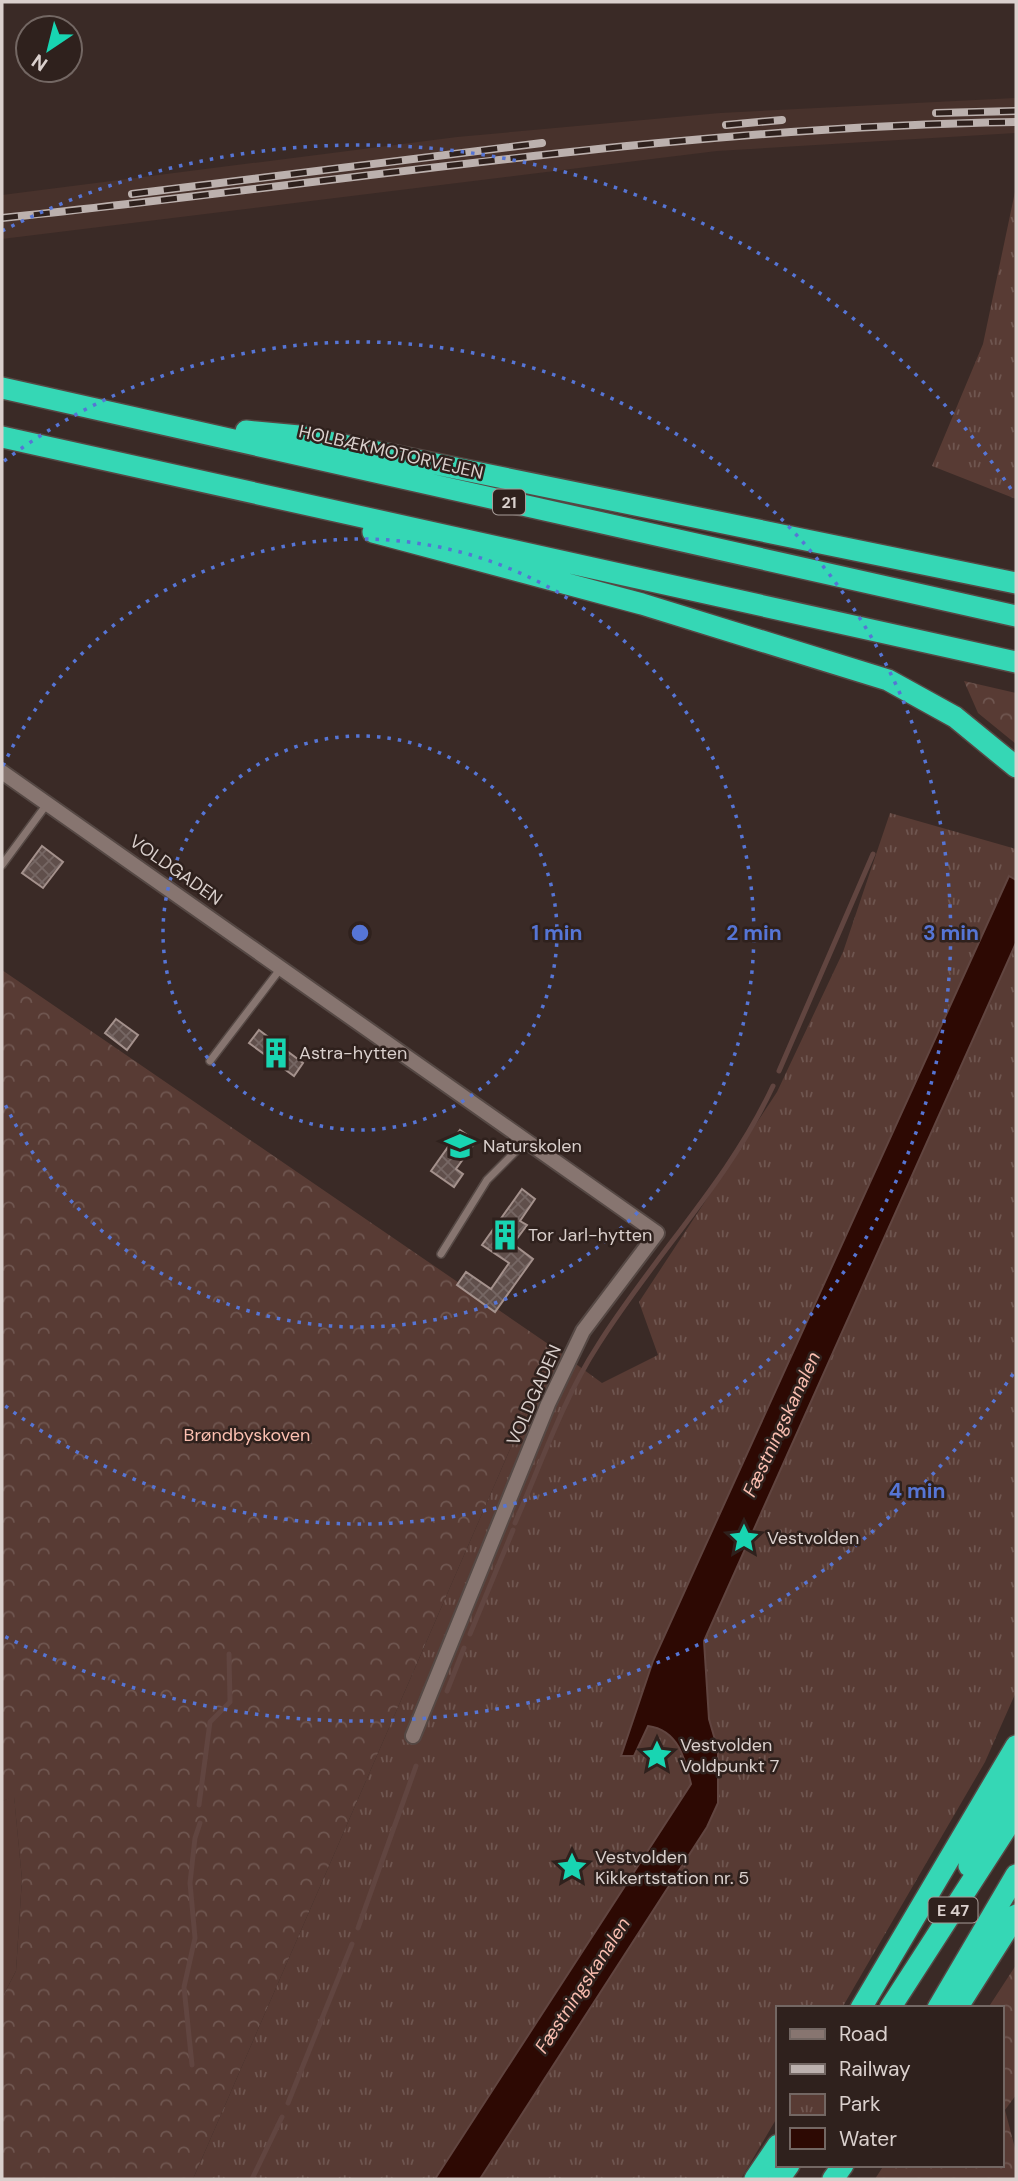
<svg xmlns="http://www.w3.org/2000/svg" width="1018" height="2181" font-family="'DM Sans',sans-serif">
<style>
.built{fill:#48322c}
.green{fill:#583b34}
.forest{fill:url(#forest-crowns)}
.park{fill:url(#park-tufts)}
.water{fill:#2d0903;stroke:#614540;stroke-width:2}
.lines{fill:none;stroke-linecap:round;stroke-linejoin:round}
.stream{stroke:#614540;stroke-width:5}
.building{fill:url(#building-cross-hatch);stroke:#a4918c;stroke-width:2}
.service-casing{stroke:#554844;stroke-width:10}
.minor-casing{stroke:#554844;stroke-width:18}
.motorway-casing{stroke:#554844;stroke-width:24}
.service{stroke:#877570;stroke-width:7}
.minor{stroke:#877570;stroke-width:14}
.motorway{stroke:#35d7b5;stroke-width:21}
.rail-casing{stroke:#bcb1ae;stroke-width:8}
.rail{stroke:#2f211d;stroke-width:5;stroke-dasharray:16;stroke-linecap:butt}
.ring{fill:none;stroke:#5675d5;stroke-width:3.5;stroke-dasharray:3.5 7}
.labels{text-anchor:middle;stroke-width:5;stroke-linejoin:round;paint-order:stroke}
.shield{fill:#2f211d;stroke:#a79c98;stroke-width:2}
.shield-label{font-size:16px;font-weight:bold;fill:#dad0cd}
.street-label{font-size:18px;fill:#dad0cd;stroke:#2f211d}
.poi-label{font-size:18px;fill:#dad0cd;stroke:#2f211d;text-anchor:start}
.park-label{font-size:18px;fill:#fcc0b1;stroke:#2f211d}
.water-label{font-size:19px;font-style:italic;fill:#f9bdaf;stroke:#2f211d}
.centre{fill:#5675d5;stroke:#2f211d;stroke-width:3.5}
.ring-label{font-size:21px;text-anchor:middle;font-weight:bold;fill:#5675d5;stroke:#2f211d;stroke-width:5;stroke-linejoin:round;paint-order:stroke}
</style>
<defs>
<pattern id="forest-crowns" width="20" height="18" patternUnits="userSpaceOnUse" patternTransform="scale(1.75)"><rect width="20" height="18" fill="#583b34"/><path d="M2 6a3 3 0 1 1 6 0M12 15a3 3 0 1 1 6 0" fill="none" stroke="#6f5650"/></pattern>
<pattern id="park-tufts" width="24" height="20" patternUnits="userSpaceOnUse" patternTransform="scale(1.75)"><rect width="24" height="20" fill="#583b34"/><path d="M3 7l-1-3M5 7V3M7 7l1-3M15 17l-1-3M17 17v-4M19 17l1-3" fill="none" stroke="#6f5650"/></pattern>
<pattern id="building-cross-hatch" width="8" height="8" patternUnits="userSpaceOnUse" patternTransform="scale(1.75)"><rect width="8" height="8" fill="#604f4b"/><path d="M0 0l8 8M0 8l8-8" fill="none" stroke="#766764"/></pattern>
</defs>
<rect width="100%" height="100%" fill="#3a2a26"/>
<path class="built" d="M 1015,98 L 1016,133 L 717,151 L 2,239 L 2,195 L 457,137 L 720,113 Z"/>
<path class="green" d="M 14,1796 L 22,1879 L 16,1971 L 2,1998 L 2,1801 Z"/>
<path class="forest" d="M 964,681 L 1016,693 L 1016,744 L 978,713 Z
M 2,970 L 554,1348 L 193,2179 L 2,2179 L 2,1998 L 16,1971 L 22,1879 L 14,1797 L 2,1801 Z
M 1016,1965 L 1016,2095 L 1005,2110 L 1016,2152 L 1016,2179 L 875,2179 L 884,2165 L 1002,2165 L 1002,2008 L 988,2008 Z"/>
<path class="park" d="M 1016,187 L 1016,499 L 932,466 L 983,344 Z
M 890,813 L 1016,849 L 1016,1692 L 985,1762 L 842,2008 L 778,2008 L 778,2116 L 741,2179 L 193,2179 L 554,1348 L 602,1383 L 658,1355 L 639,1302 L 777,1092 L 843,952 Z"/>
<path class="water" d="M 1009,876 L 1016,880 L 1016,943 L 704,1641 L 709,1719 L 718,1750 L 718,1803 L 707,1827 L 480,2179 L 435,2179 L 691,1784 C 685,1758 678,1730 648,1726 L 634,1756 L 621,1756 L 653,1661 Z"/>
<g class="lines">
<path class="stream" d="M 779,1071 L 873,854
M 515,1523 C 541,1464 563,1399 598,1345 C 653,1257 729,1181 773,1086
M 470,1634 L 513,1530
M 447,1691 L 464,1648
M 199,1805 L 210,1722 L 230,1702 L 229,1654
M 358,1928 L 416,1766
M 192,2065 L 184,1987 L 195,1938 L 190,1883 L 195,1838 L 200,1823
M 288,2103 L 352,1944
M 252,2179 L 282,2117"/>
</g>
<path class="building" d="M 42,846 L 63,862 L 43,888 L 22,873 Z
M 116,1019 L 138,1035 L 127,1050 L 105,1033 Z
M 259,1030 L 303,1063 L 294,1076 L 249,1043 Z
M 460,1130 L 476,1141 L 456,1169 L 463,1174 L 454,1187 L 431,1171 Z
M 522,1189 L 535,1199 L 520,1221 L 527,1225 L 513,1244 L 533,1259 L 495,1312 L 457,1285 L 466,1272 L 491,1289 L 509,1263 L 482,1245 Z"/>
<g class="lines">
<g class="service-casing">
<path id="service" d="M 2,865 L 47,804
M 210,1061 L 281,968
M 441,1254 L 487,1180 L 526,1141"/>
</g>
<g class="minor-casing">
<path id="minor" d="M 2,772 L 657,1233 L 583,1331 L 548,1404 L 413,1736"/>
</g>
<g class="motorway-casing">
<path id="motorway" d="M 2,388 L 1016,616
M 246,431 L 299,436 L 1016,583
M 2,437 L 1016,662
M 373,532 L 642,604 L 888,680 L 955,717 L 1016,767
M 969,1866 L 1016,1778
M 861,2008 L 1016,1746
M 890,2008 L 1016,1813
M 938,2008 L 1016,1875
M 957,2008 L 1016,1915
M 755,2179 L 778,2145
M 779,2179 L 789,2165
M 833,2179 L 843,2165"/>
</g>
<use href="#service" class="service"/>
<use href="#minor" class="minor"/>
<use href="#motorway" class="motorway"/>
<g class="rail-casing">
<path id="rail" d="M 936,113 L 1016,111
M 726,125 L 782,120
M 132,194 L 542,143
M 2,218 C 340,183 675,127 1016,122"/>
</g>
<use href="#rail" class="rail"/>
</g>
<g class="ring">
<circle cx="360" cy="933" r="197"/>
<path d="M3 766A394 394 0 1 1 3 1100"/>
<path d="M4 461A591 591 0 1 1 4 1405"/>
<path d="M1013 1374A788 788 0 0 1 2 1635M2 231A788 788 0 0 1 1013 492"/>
</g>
<defs>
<g id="building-bare" transform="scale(2.415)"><path d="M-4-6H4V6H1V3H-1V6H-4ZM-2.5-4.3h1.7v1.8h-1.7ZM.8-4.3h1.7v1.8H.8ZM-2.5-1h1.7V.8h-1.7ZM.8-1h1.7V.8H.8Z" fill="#18d5b2" stroke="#2f211d" stroke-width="2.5" paint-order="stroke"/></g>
<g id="school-bare" transform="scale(2.415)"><path d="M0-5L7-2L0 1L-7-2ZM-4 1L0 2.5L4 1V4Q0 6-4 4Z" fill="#18d5b2" stroke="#2f211d" stroke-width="2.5" paint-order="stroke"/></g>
<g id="sight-bare" transform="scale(2.415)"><path d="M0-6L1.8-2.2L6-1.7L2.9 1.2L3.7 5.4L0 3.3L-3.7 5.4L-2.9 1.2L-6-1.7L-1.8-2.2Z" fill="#18d5b2" stroke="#2f211d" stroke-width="2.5" paint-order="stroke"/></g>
</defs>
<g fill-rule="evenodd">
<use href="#building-bare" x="276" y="1053"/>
<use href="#school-bare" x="460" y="1146"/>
<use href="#building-bare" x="505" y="1235"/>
<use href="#sight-bare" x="744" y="1538"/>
<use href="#sight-bare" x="657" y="1755"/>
<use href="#sight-bare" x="572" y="1867"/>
</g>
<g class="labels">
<g class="shield">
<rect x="493" y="489.5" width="32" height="25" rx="5"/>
<rect x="928.5" y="1897.5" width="49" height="25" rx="5"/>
</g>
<g class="shield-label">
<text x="509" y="508">21</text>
<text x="953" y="1916">E 47</text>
</g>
<g class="street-label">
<text transform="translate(391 452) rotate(13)" y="6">HOLBÆKMOTORVEJEN</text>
<text transform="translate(176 870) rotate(35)" y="6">VOLDGADEN</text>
<text transform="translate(534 1395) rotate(-66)" y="6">VOLDGADEN</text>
</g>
<g class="poi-label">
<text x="299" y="1059">Astra-hytten</text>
<text x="483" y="1152">Naturskolen</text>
<text x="528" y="1241">Tor Jarl-hytten</text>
<text x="767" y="1544">Vestvolden</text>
<text x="680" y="1751">Vestvolden<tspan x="680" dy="21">Voldpunkt 7</tspan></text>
<text x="595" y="1863">Vestvolden<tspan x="595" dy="21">Kikkertstation nr. 5</tspan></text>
</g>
<g class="park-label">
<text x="247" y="1441">Brøndbyskoven</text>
</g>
<g class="water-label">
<text transform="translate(781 1424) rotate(-65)" y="7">Fæstningskanalen</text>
<text transform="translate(582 1985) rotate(-57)" y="7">Fæstningskanalen</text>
</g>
</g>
<circle cx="360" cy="933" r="10" class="centre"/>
<g class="ring-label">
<text x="557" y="940">1 min</text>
<text x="754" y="940">2 min</text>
<text x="951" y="940">3 min</text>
<text x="917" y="1498">4 min</text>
</g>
<rect width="1018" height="2181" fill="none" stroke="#dad0cd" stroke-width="7"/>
<rect x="776" y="2006" width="228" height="161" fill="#2f211d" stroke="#736763" stroke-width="2"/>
<rect x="790" y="2029" width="35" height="10" fill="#877570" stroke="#736763" stroke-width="2"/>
<text x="839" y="2041" font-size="21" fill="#dad0cd">Road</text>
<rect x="790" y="2064" width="35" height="10" fill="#bcb1ae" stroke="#736763" stroke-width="2"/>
<text x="839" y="2076" font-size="21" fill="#dad0cd">Railway</text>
<rect x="790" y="2094" width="35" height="21" fill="url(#park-tufts)" stroke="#736763" stroke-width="2"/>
<text x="839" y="2111" font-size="21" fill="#dad0cd">Park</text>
<rect x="790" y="2128" width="35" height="21" fill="#2d0903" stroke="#736763" stroke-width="2"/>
<text x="839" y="2146" font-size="21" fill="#dad0cd">Water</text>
<g transform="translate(49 49) rotate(215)"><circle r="33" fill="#2f211d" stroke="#736763" stroke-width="2"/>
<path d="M0-5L12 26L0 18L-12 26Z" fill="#18d5b2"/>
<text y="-10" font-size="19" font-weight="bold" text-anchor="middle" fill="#dad0cd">N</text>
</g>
</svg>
